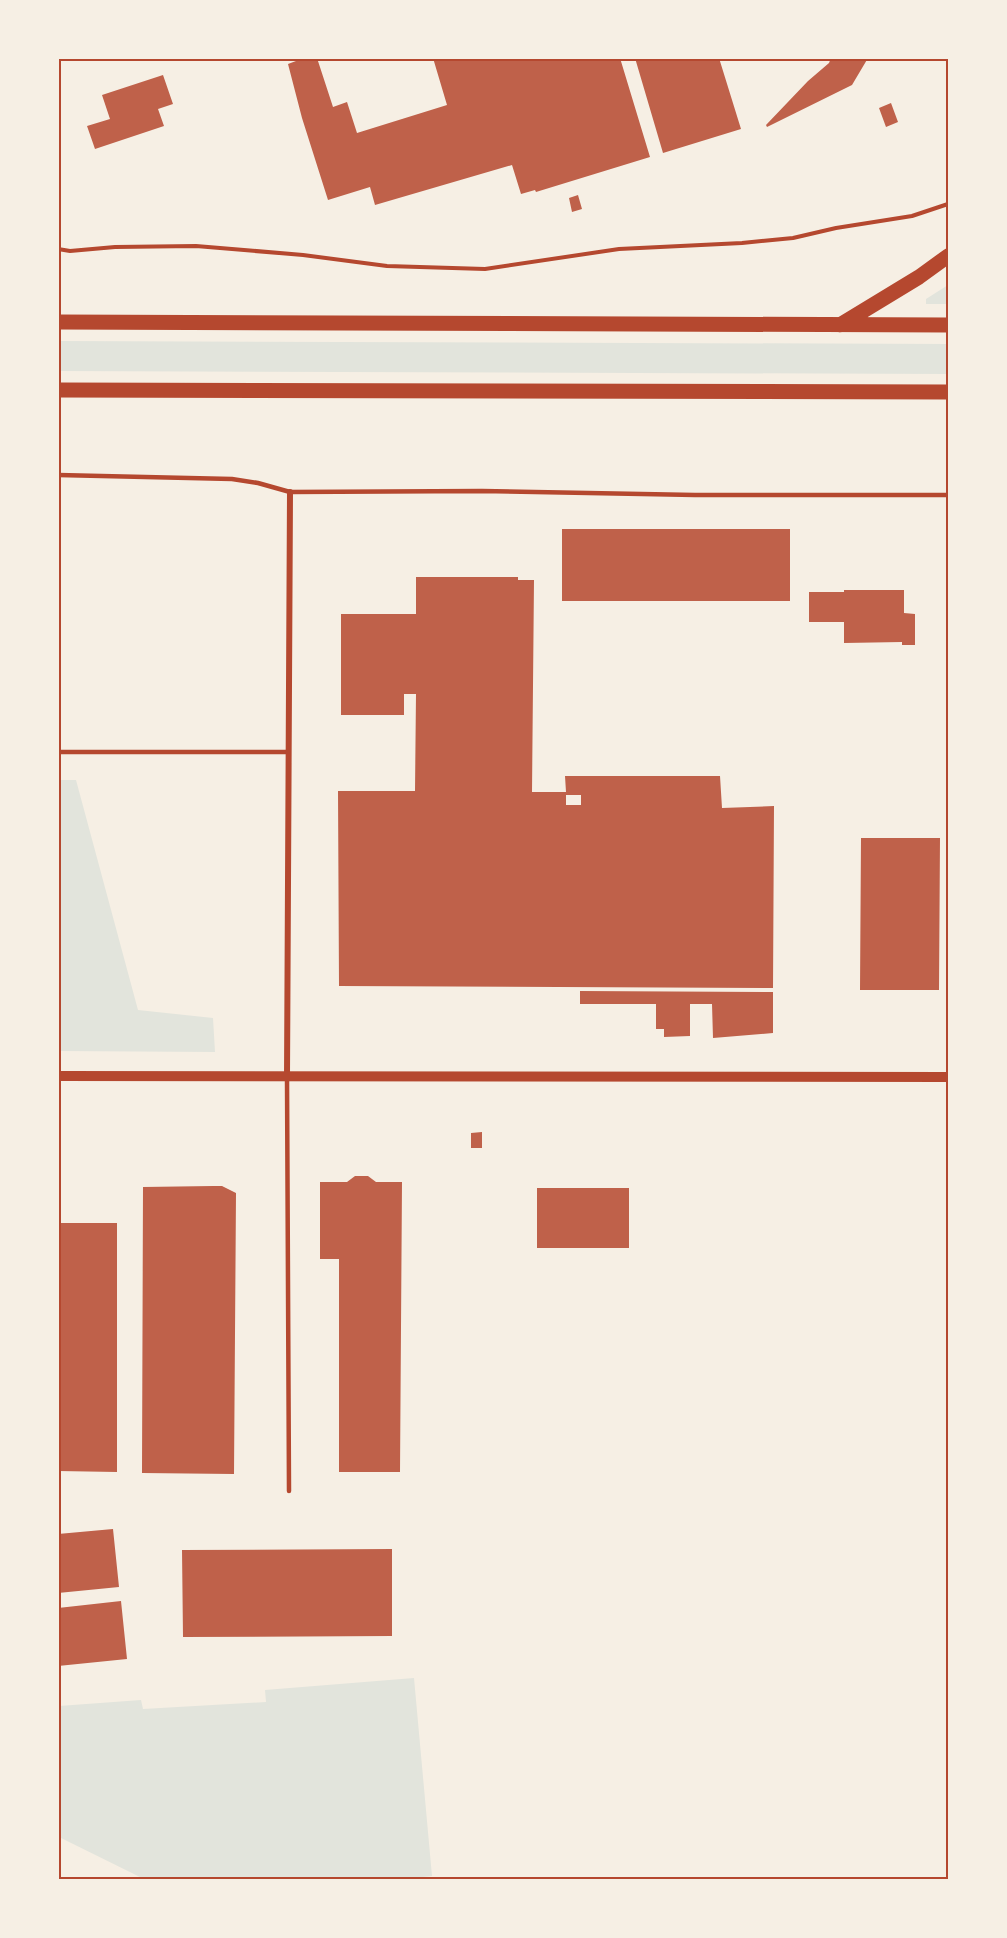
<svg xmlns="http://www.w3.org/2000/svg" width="1007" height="1938" font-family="'Fira Sans',sans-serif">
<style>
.green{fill:#e2e4dc}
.building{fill:#bf614a;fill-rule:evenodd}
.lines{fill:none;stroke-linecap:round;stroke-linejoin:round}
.path{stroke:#b5482f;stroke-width:4}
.service{stroke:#b5482f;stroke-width:4.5}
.minor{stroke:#b5482f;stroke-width:6}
.tertiary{stroke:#b5482f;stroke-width:10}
.primary{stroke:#b5482f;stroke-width:15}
.neatline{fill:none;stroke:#b5482f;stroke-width:2}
</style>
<rect width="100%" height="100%" fill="#f6efe4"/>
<path class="green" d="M 948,285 L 948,304 L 926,304 L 926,299 Z
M 59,341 L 948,344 L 948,374 L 59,371 Z
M 59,780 L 76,780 L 138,1010 L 213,1018 L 215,1052 L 59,1051 Z
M 414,1678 L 432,1876 L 396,1880 L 144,1879 L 59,1837 L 59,1706 L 141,1700 L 143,1709 L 266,1702 L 265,1690 Z"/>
<path class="building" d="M 304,58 L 317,58 L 333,107 L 347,102 L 357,133 L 447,105 L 433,58 L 620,58 L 650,157 L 536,192 L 535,190 L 521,194 L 512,165 L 375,205 L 370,187 L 328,200 L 302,118 L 288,64 Z
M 635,58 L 719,58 L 741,129 L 663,153 Z
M 831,58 L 868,58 L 852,85 L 767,127 L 766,125 L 808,81 L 829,63 Z
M 163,75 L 173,104 L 158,109 L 164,126 L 95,149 L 87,126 L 110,119 L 102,95 Z
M 891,103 L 898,122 L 886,127 L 879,108 Z
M 578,195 L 582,209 L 572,212 L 569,198 Z
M 562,529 L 790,529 L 790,601 L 562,601 Z
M 416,577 L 518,577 L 518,580 L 534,580 L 532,792 L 566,792 L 565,776 L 720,776 L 722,808 L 774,806 L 773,988 L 339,986 L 338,791 L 415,791 L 416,694 L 404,694 L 404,715 L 341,715 L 341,614 L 416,614 ZM 566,795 L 581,795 L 581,805 L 566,805 Z
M 844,590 L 904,590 L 904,613 L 915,614 L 915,645 L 902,645 L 902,642 L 844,643 L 844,622 L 809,622 L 809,592 L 844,592 Z
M 861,838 L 940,838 L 939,990 L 860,990 Z
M 580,991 L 773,992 L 773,1033 L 713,1038 L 712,1004 L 690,1004 L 690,1036 L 664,1037 L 664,1029 L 656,1029 L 656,1004 L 580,1004 Z
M 482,1132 L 482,1148 L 471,1148 L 471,1133 Z
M 355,1176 L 368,1176 L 376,1182 L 402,1182 L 400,1472 L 339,1472 L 339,1259 L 320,1259 L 320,1182 L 347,1182 Z
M 213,1186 L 222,1186 L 236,1193 L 234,1474 L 142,1473 L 143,1187 Z
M 537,1188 L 629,1188 L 629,1248 L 537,1248 Z
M 58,1223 L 117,1223 L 117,1472 L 58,1471 Z
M 113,1529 L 119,1587 L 58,1593 L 58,1534 Z
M 392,1549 L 392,1636 L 183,1637 L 182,1550 Z
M 121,1601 L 127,1659 L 58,1666 L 58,1608 Z"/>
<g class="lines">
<path class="path" d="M 58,249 L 70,251 L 115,247 L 196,246 L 303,255 L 387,266 L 485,269 L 619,249 L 742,243 L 793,238 L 836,228 L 912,216 L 948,204"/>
<path class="service" d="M 58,475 L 232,479 L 258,483 L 290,492 L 482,491 L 695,495 L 948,495
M 58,752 L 288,752
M 287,1077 L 289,1491"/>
<path class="minor" d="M 287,1077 L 290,492"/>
<path class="tertiary" d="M 58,1076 L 948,1077"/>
<path class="primary" d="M 58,322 L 948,325
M 840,325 L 919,277 L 948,256
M 58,390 L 948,392"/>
</g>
<rect width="1007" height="1938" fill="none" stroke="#f6efe4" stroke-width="120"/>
<rect x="60" y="60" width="887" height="1818" class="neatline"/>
</svg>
